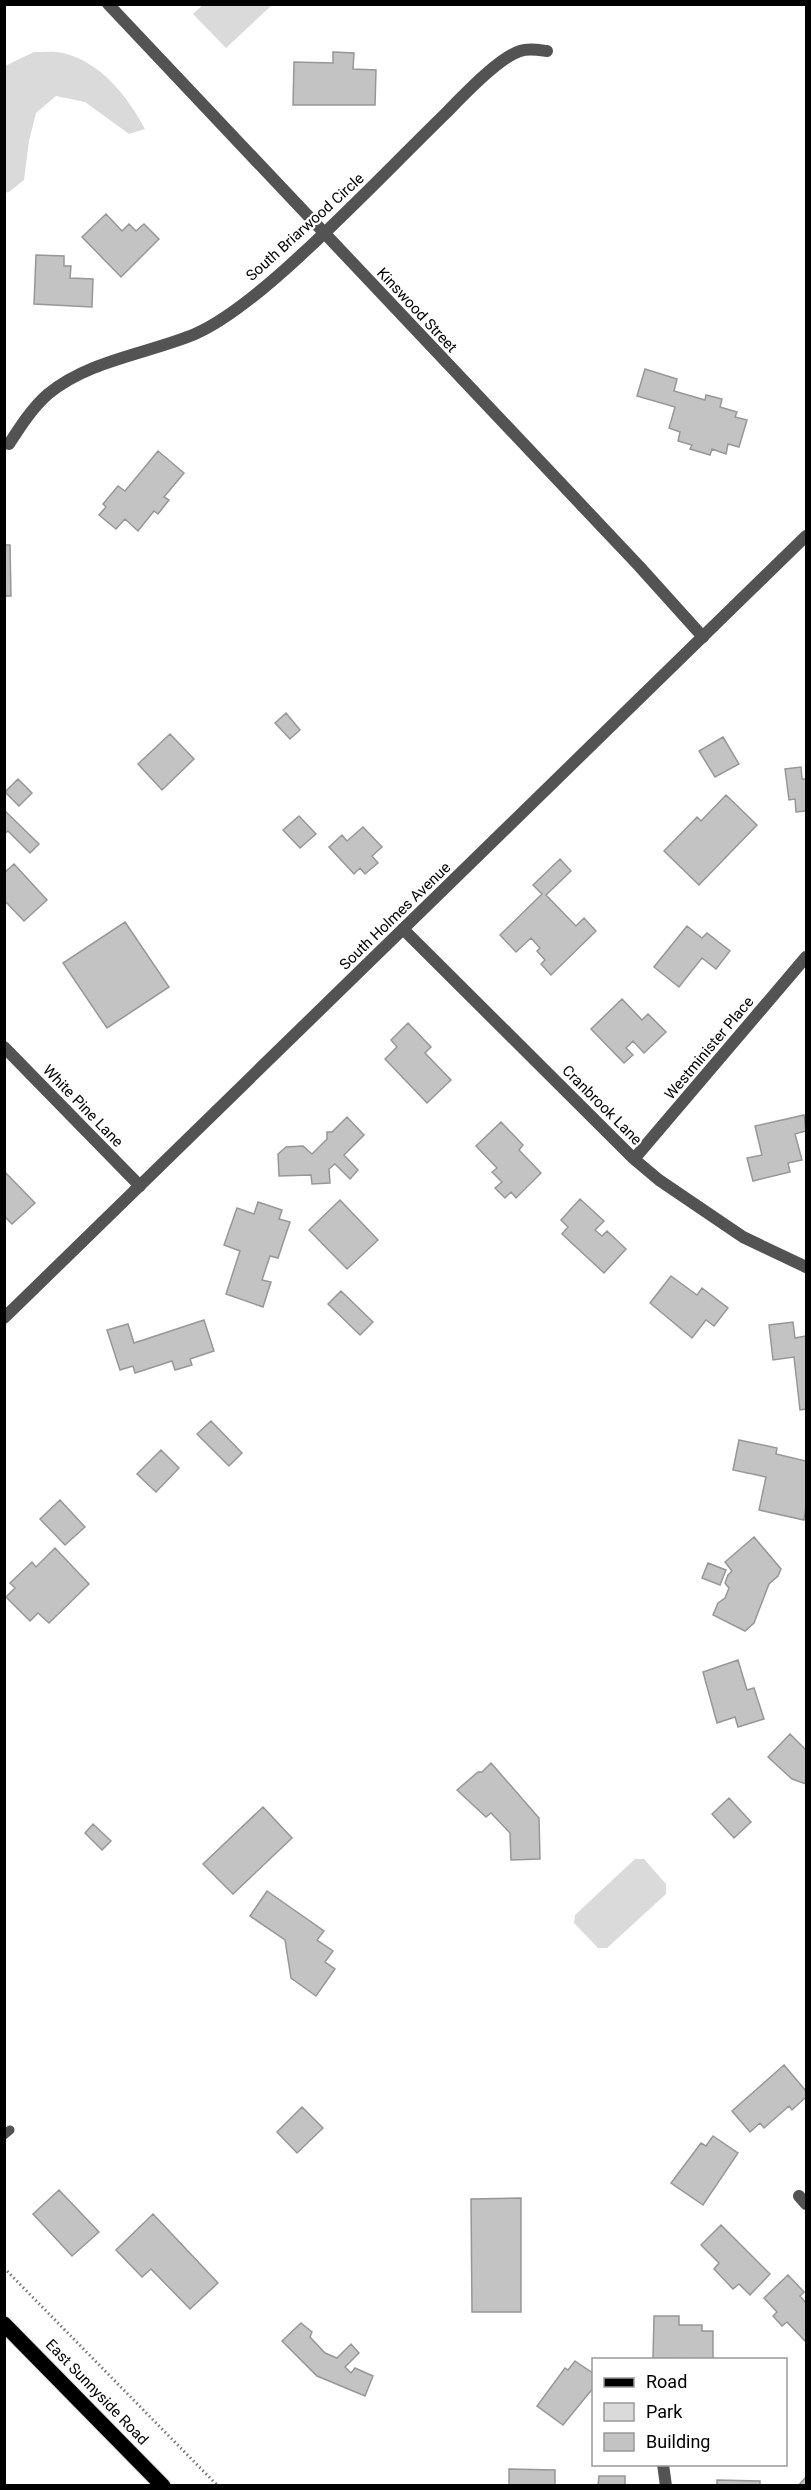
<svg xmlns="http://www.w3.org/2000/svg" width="811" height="2490" font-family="Roboto,sans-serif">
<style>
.green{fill:#dadada}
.building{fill:#c3c3c3;stroke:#979797;stroke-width:1.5}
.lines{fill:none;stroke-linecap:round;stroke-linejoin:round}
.primary-casing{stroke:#dbdbdb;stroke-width:17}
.path{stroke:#757575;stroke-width:3;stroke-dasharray:1.5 3;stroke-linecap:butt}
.service{stroke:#535353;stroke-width:9}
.minor{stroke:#535353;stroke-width:12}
.tertiary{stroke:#535353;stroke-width:12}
.primary{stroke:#000;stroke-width:15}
.labels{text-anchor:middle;stroke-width:4.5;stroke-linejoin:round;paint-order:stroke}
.street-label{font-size:15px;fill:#000;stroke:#fff}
</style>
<rect width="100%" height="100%" fill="#fff"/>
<path class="green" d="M 204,4 L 272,4 L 272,5 L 226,48 L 193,14 Z
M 34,52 C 44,52 54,51 63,53 C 101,62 128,97 145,129 L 129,134 L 85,102 L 56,96 L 36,113 L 29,141 L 24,180 L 9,192 L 5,193 L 5,66 Z
M 635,1859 L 644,1859 L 666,1884 L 666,1894 L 607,1948 L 598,1948 L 574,1923 L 575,1915 Z"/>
<path class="building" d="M 333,52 L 354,53 L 353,69 L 376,70 L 375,105 L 293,105 L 294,62 L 333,63 Z
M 106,214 L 122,231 L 129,224 L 136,231 L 144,224 L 159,239 L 121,277 L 82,237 Z
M 36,255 L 64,256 L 64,266 L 71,266 L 70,278 L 93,279 L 92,307 L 34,304 Z
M 645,369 L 677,379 L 674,391 L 705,400 L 706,395 L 722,399 L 720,407 L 737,412 L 735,417 L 747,420 L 739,447 L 728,444 L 726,454 L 712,449 L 710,455 L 690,449 L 692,445 L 678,441 L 680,432 L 669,428 L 675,407 L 637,396 Z
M 158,451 L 184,473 L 164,497 L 169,500 L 158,514 L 154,511 L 138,531 L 125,519 L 116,529 L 99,515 L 106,507 L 103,504 L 118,486 L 125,491 Z
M 4,545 L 10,545 L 11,596 L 4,596 Z
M 286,713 L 300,730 L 290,739 L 275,723 Z
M 170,734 L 194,759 L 162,790 L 138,764 Z
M 723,737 L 739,764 L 715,777 L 699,751 Z
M 801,767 L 802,779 L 806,779 L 806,811 L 796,812 L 795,799 L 789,800 L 785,769 Z
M 18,779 L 32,793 L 19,806 L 5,792 Z
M 726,795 L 757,825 L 699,885 L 664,851 L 697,817 L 701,821 Z
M 4,810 L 39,844 L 30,853 L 8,831 L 4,834 Z
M 299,816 L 316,834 L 300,848 L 283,830 Z
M 363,827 L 382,847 L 372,856 L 378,863 L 365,874 L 360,868 L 354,874 L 329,847 L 342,835 L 347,841 Z
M 560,859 L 571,871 L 546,895 L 576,926 L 584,918 L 596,931 L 551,975 L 541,964 L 545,960 L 537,951 L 540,948 L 531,938 L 516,952 L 500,935 L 542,894 L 533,885 Z
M 14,864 L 47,900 L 24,921 L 4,900 L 4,873 Z
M 125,922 L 169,987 L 107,1028 L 63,963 Z
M 687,926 L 702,938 L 707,933 L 730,951 L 716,969 L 702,958 L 679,987 L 654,967 Z
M 622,999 L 642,1020 L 648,1014 L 666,1032 L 644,1053 L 633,1041 L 626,1048 L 633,1055 L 624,1063 L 591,1029 Z
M 408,1023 L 431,1047 L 425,1053 L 451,1080 L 427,1103 L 385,1059 L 397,1047 L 391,1040 Z
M 804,1115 L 806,1131 L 795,1134 L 802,1160 L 788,1163 L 790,1172 L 753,1181 L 747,1158 L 762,1155 L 755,1126 Z
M 347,1117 L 364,1135 L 344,1155 L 358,1170 L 350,1179 L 335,1164 L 329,1169 L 330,1183 L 312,1184 L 311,1175 L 279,1176 L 278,1154 L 286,1147 L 303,1146 L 312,1154 L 327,1139 L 327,1132 L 332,1132 Z
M 501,1122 L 523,1145 L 519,1150 L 541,1173 L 516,1198 L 511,1192 L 505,1198 L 495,1188 L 502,1182 L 492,1172 L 497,1168 L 476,1146 Z
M 4,1171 L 35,1203 L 12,1224 L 4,1216 Z
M 580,1199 L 604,1221 L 595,1230 L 602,1236 L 607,1231 L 626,1249 L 604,1273 L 562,1234 L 568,1227 L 561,1220 Z
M 340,1200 L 378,1240 L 347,1269 L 309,1230 Z
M 258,1202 L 282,1210 L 279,1219 L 290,1222 L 278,1258 L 270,1256 L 262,1280 L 271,1282 L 263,1307 L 226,1294 L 240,1251 L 224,1245 L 237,1208 L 254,1214 Z
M 671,1276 L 697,1295 L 702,1288 L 728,1308 L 714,1326 L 706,1320 L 692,1338 L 650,1303 Z
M 341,1291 L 373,1322 L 360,1335 L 328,1304 Z
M 204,1320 L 214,1351 L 190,1359 L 192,1365 L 175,1370 L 172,1361 L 135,1373 L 133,1366 L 120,1370 L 107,1330 L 128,1324 L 134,1343 Z
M 793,1322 L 795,1338 L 806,1336 L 806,1409 L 800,1410 L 794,1357 L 773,1360 L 769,1325 Z
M 211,1421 L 242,1453 L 229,1466 L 197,1434 Z
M 739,1440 L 777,1448 L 776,1454 L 806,1461 L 806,1507 L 804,1520 L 759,1510 L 766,1477 L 733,1470 Z
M 161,1450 L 179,1468 L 156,1492 L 137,1474 Z
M 60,1500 L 85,1527 L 65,1545 L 40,1519 Z
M 754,1537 L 781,1569 L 778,1576 L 769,1584 L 754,1623 L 745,1631 L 713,1615 L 718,1603 L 725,1598 L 729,1588 L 725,1583 L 728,1575 L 732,1571 L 725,1562 Z
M 55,1548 L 89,1584 L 49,1623 L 38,1613 L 30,1621 L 6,1597 L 15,1588 L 10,1583 L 32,1562 L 36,1567 Z
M 708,1563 L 726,1570 L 720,1585 L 702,1578 Z
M 738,1660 L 747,1690 L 754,1688 L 764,1719 L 738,1727 L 735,1717 L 717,1723 L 703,1672 Z
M 790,1734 L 806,1750 L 806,1784 L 792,1779 L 768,1757 Z
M 491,1763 L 539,1818 L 540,1859 L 511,1860 L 510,1833 L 491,1813 L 486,1817 L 457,1790 L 478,1772 L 482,1772 Z
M 729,1798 L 751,1822 L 734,1838 L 712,1814 Z
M 263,1807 L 292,1838 L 233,1894 L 203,1864 Z
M 93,1824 L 111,1841 L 102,1850 L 85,1833 Z
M 267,1891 L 324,1931 L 317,1940 L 333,1951 L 325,1962 L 335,1969 L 316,1996 L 291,1978 L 285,1940 L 250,1916 Z
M 784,2065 L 806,2091 L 806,2097 L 792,2110 L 789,2106 L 764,2128 L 760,2123 L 750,2132 L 732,2111 Z
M 302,2107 L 323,2128 L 297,2153 L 277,2132 Z
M 713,2136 L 738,2153 L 703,2205 L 671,2183 L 701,2143 L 706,2146 Z
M 59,2190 L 99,2232 L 72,2256 L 33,2214 Z
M 521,2198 L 521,2312 L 472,2312 L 471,2199 Z
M 153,2214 L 218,2283 L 190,2309 L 151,2269 L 142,2277 L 116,2250 Z
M 721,2225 L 770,2274 L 750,2295 L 739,2284 L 733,2289 L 714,2269 L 719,2263 L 701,2245 Z
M 788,2275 L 804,2292 L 800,2296 L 806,2303 L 806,2342 L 787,2322 L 782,2326 L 773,2316 L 777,2312 L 764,2298 Z
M 654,2316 L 679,2316 L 679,2325 L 702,2325 L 702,2331 L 713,2331 L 713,2359 L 653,2358 Z
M 301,2323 L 312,2332 L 310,2337 L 325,2353 L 337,2358 L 351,2344 L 359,2353 L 345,2367 L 351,2373 L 355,2368 L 373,2376 L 365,2396 L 317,2376 L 282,2341 Z
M 575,2361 L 594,2374 L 594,2387 L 563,2425 L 537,2406 L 565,2368 L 568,2370 Z
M 509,2469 L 555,2470 L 555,2486 L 509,2486 Z
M 599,2476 L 625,2476 L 625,2486 L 598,2486 Z
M 806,2477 L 806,2486 L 798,2486 Z
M 717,2480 L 760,2481 L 760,2486 L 717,2486 Z"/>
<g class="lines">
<g class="primary-casing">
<path id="primary" d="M 4,2324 L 163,2486"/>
</g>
<path class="path" d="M 4,2268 L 218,2486"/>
<path class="service" d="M 4,2135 L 10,2130"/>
<path class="minor" d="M 108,4 L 639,566 L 703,637
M 9,444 C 20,427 32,408 48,394 C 89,360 147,354 195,334 C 229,319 273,281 301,255 C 350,210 396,162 444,115 C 461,98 498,58 520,51 C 529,48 539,50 547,51
M 403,929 L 634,1159 L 659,1180 L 743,1237 L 806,1267
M 4,1047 L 140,1186
M 634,1159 L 806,957
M 799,2196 L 806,2204
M 663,2464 L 666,2486"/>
<path class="tertiary" d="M 4,1318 L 806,536"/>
<use href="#primary" class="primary"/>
</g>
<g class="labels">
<g class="street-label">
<text transform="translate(305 227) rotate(-42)" y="5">South Briarwood Circle</text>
<text transform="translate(417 310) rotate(47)" y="5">Kinswood Street</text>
<text transform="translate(395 916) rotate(-44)" y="5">South Holmes Avenue</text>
<text transform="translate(709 1048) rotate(-50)" y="5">Westminister Place</text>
<text transform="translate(602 1105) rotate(45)" y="5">Cranbrook Lane</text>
<text transform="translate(83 1106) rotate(46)" y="5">White Pine Lane</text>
<text transform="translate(97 2392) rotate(46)" y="5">East Sunnyside Road</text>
</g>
</g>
<rect width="811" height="2490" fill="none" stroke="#000000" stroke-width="12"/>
<rect x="592" y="2358" width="195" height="108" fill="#ffffff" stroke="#999999" stroke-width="1.5"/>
<rect x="604" y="2378" width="30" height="9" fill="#000000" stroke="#999999" stroke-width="1.5"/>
<text x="646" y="2388" font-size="18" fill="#000000">Road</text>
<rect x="604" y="2403" width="30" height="18" fill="#dadada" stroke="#999999" stroke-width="1.5"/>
<text x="646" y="2418" font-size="18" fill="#000000">Park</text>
<rect x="604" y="2433" width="30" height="18" fill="#c3c3c3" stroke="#999999" stroke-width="1.5"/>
<text x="646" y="2448" font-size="18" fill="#000000">Building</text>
</svg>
